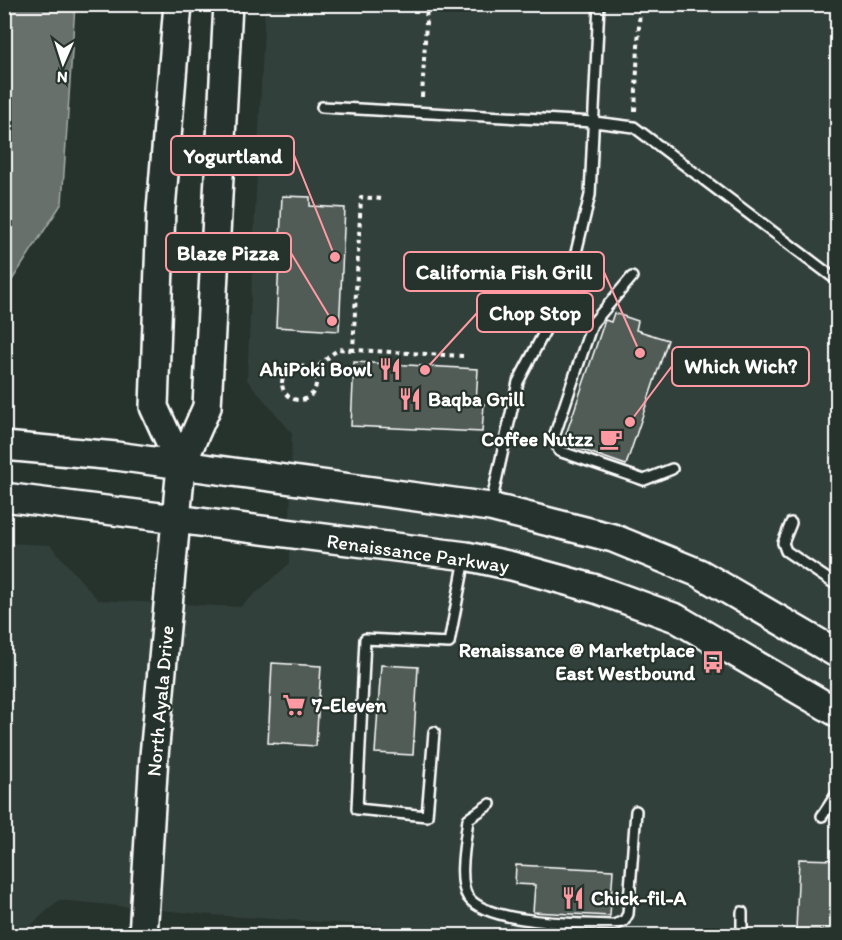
<svg xmlns="http://www.w3.org/2000/svg" width="842" height="940" font-family="Itim,sans-serif">
<style>
.built{fill:#333f3a}
.water{fill:#67706c;stroke:#a4a9a7;stroke-width:1.5}
.building{fill:#515c57;stroke:#fff;stroke-width:1.5}
.lines{fill:none;stroke-linecap:round;stroke-linejoin:round}
.lane-casing{stroke:#fff;stroke-width:14}
.secondary-casing{stroke:#fff;stroke-width:32}
.path{stroke:#fff;stroke-width:4;stroke-dasharray:4.5 4.5;stroke-linecap:butt}
.lane{stroke:#26332d;stroke-width:9}
.secondary{stroke:#26332d;stroke-width:27}
.labels{text-anchor:middle;stroke-width:4.5;stroke-linejoin:round;paint-order:stroke}
.poi-label{font-size:20px;font-weight:bold;fill:#fff;stroke:#26332d;text-anchor:end}
.street-label{font-size:20px;fill:#fff;stroke:#26332d}
.leader{fill:none;stroke:#ff9aa2;stroke-width:2}
.callout-dot{fill:#ff9aa2;stroke:#26332d;stroke-width:2}
.callout{fill:#26332d;stroke:#ff9aa2;stroke-width:2}
.callout-label{font-size:21px;text-anchor:middle;font-weight:bold;fill:#fff}
</style>
<rect width="100%" height="100%" fill="#26332d"/>
<filter id="ink" filterUnits="userSpaceOnUse"><feTurbulence type="fractalNoise" baseFrequency=".0167" numOctaves="2"/><feDisplacementMap in="SourceGraphic" scale="12" xChannelSelector="R" yChannelSelector="G"/><feConvolveMatrix kernelMatrix="1 2 1 2 8 2 1 2 1" color-interpolation-filters="sRGB"/></filter>
<g filter="url(#ink)">
<path class="built" d="M 265,5 L 837,5 L 837,935 L 530,935 L 212,915 L 59,900 L 30,926 L 5,925 L 5,543 L 50,545 L 98,600 L 240,607 L 289,564 L 292,433 L 247,380 Z"/>
<path class="water" d="M 5,4 L 75,5 L 62,203 L 5,291 Z"/>
<path class="building" d="M 282,196 L 310,197 L 310,206 L 345,208 L 339,331 L 276,327 Z
M 614,313 L 638,321 L 636,330 L 668,340 L 626,465 L 563,443 L 605,320 L 611,322 Z
M 354,362 L 478,369 L 476,403 L 484,404 L 482,432 L 351,426 Z
M 272,663 L 321,666 L 316,746 L 268,743 Z
M 381,665 L 418,667 L 413,755 L 375,753 Z
M 799,859 L 837,860 L 836,932 L 796,930 Z
M 516,865 L 613,870 L 610,916 L 533,912 L 535,885 L 515,884 Z"/>
<g class="lines">
<g class="lane-casing">
<path id="lane" d="M 322,107 L 594,122 L 634,127 L 838,281
M 632,277 L 592,324 L 554,437 L 559,451 L 644,480 L 672,469
M 491,504 L 518,382 L 549,323 L 573,265 L 590,195 L 599,4
M 791,523 L 783,543 L 786,551 L 838,586
M 434,732 L 427,816 L 357,809 L 365,639 L 449,643 L 465,559
M 490,804 L 468,819 C 466,838 457,881 468,897 C 487,924 582,924 614,925 L 624,921 L 628,914 L 636,811
M 822,816 L 838,792
M 742,936 L 742,912"/>
</g>
<g class="secondary-casing">
<path id="secondary" d="M 178,4 L 161,210 L 154,407 L 181,466
M 4,446 L 116,456 L 490,507 L 613,538 L 699,573 L 838,654
M 4,497 L 466,556 L 512,566 L 596,589 L 676,618 L 838,713
M 143,936 L 154,756 L 181,466 L 207,407 L 228,4"/>
</g>
<path class="path" d="M 422,97 L 427,4
M 635,111 L 640,4
M 381,199 L 361,197 L 353,350 L 463,356
M282 383a17 17 0 1 1 34 0a17 17 0 1 1-34 0Z
M 312,372 L 338,349 L 353,350"/>
<use href="#lane" class="lane"/>
<use href="#secondary" class="secondary"/>
</g>
</g>
<defs>
<g id="restaurant-bare" transform="scale(1.8)"><path d="M-5-6h1v4h1v-4h1v4h1v-4h1v5L-1.5 .5V6h-2V.5L-5-1ZM5-6V6H3V1.5H1.5Q1.5-4 5-6Z" fill="#ff9aa2" stroke="#26332d" stroke-width="2.5" paint-order="stroke"/></g>
<g id="cafe-bare" transform="scale(1.8)"><path d="M-5.5-4.5H6V0H3Q3 3.5 0 3.5H-2.5Q-5.5 3.5-5.5 0ZM3-3.2v2h1.7v-2ZM-6 4.5H4V6H-6Z" fill="#ff9aa2" stroke="#26332d" stroke-width="2.5" paint-order="stroke"/></g>
<g id="bus-bare" transform="scale(1.8)"><path d="M-5-6H5V4H4V6H2V4H-2V6H-4V4H-5ZM-3.5-4V0h7V-4ZM-3.5 1.2v1.5H-2V1.2ZM2 1.2v1.5H3.5V1.2Z" fill="#ff9aa2" stroke="#26332d" stroke-width="2.5" paint-order="stroke"/></g>
<g id="supermarket-bare" transform="scale(1.8)"><path d="M-6-5.5h2.5l.6 2H6L4.5 2H-2.5L-4.4-4H-6ZM-1.5 3.2a1.3 1.3 0 1 0 .1 0ZM3 3.2a1.3 1.3 0 1 0 .1 0Z" fill="#ff9aa2" stroke="#26332d" stroke-width="2.5" paint-order="stroke"/></g>
</defs>
<g fill-rule="evenodd">
<use href="#restaurant-bare" x="390" y="369"/>
<use href="#restaurant-bare" x="410" y="399"/>
<use href="#cafe-bare" x="611" y="439"/>
<use href="#bus-bare" x="713" y="662"/>
<use href="#supermarket-bare" x="294" y="705"/>
<use href="#restaurant-bare" x="573" y="898"/>
</g>
<g class="labels">
<g class="poi-label">
<text x="372" y="376">AhiPoki Bowl</text>
<text x="428" y="406" text-anchor="start">Baqba Grill</text>
<text x="593" y="446">Coffee Nutzz</text>
<text x="695" y="657">Renaissance @ Marketplace<tspan x="695" dy="23">East Westbound</tspan></text>
<text x="312" y="712" text-anchor="start">7-Eleven</text>
<text x="591" y="905" text-anchor="start">Chick-fil-A</text>
</g>
<g class="street-label">
<text transform="translate(418 553) rotate(8)" y="7">Renaissance Parkway</text>
<text transform="translate(160 701) rotate(-85)" y="7">North Ayala Drive</text>
</g>
</g>
<path class="leader" d="M335 257L294 155M332 321L291 253M640 353L604 272M425 370L477 313M630 422L672 366"/>
<g class="callout-dot">
<circle cx="335" cy="257" r="6"/>
<circle cx="332" cy="321" r="6"/>
<circle cx="640" cy="353" r="6"/>
<circle cx="425" cy="370" r="6"/>
<circle cx="630" cy="422" r="6"/>
</g>
<g class="callout">
<rect x="171" y="136" width="123" height="39" rx="6"/>
<rect x="166" y="233" width="125" height="39" rx="6"/>
<rect x="404" y="252" width="200" height="39" rx="6"/>
<rect x="477" y="293" width="116" height="39" rx="6"/>
<rect x="672" y="347" width="137" height="39" rx="6"/>
</g>
<g class="callout-label">
<text x="233" y="163">Yogurtland</text>
<text x="228" y="260">Blaze Pizza</text>
<text x="504" y="279">California Fish Grill</text>
<text x="535" y="320">Chop Stop</text>
<text x="741" y="373">Which Wich?</text>
</g>
<rect width="842" height="940" fill="none" stroke="#26332d" stroke-width="24"/>
<rect x="12" y="12" width="818" height="916" fill="none" stroke="#fff" stroke-width="2" filter="url(#ink)"/>
<g transform="translate(63 63) rotate(183)" stroke="#26332d" stroke-width="4.5" paint-order="stroke">
<path d="M0-4.5L10 22L0 15L-10 22Z" fill="#ffffff"/>
<text y="-9" font-size="16" font-weight="bold" text-anchor="middle" fill="#ffffff">N</text>
</g>
</svg>
